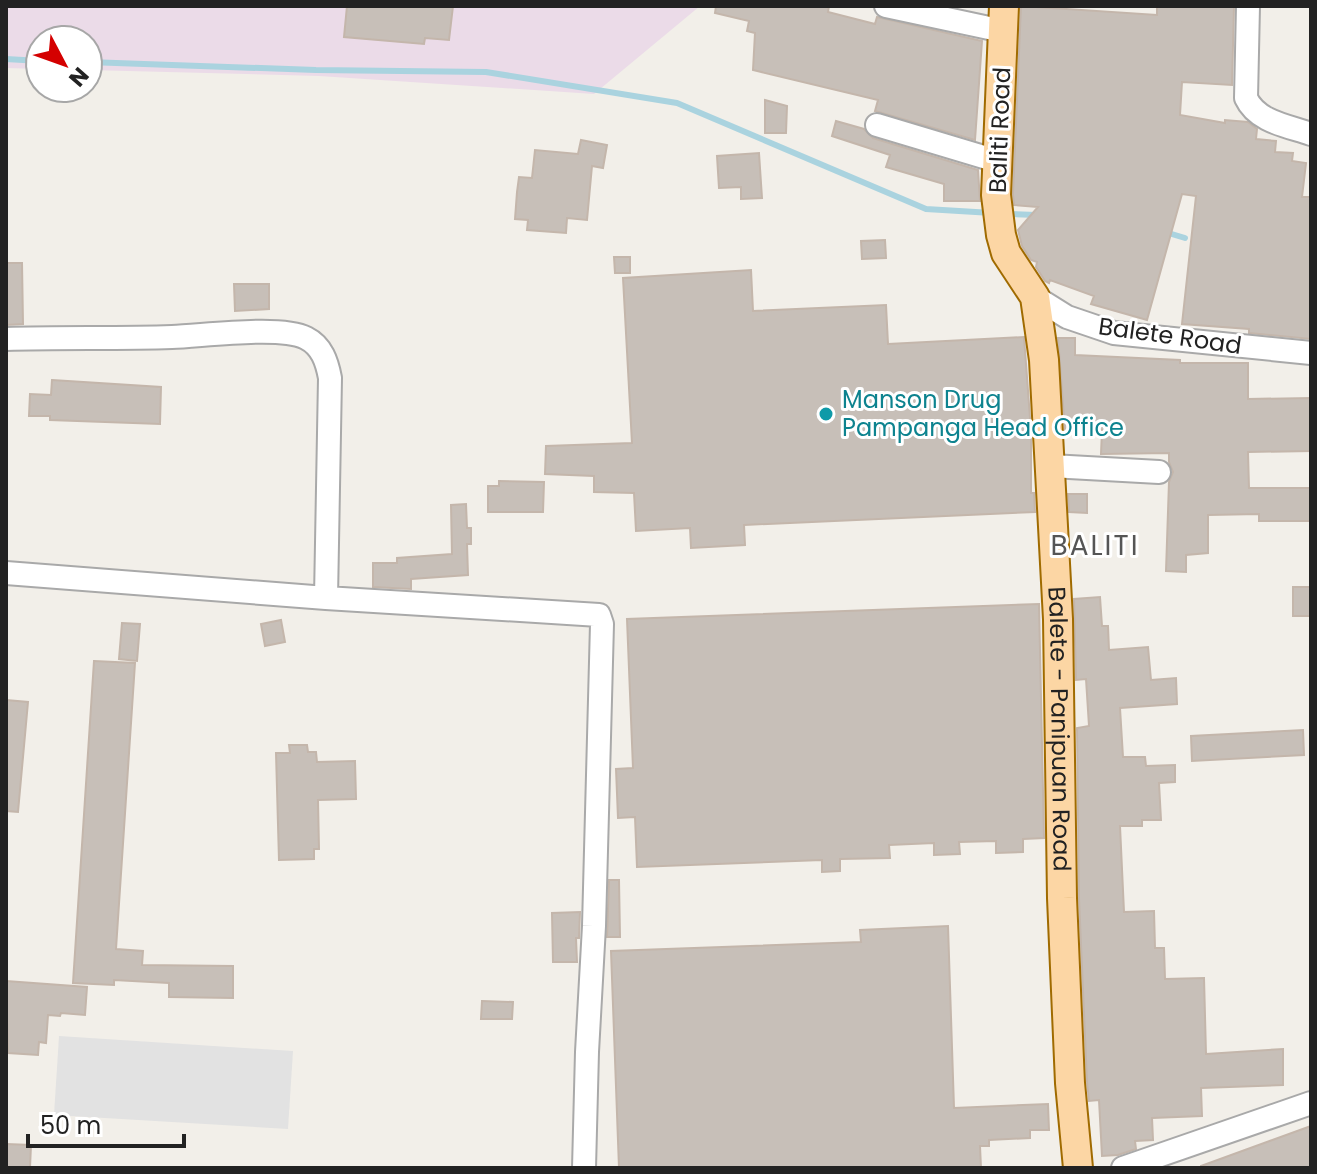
<svg xmlns="http://www.w3.org/2000/svg" width="1317" height="1174" font-family="Poppins,sans-serif">
<style>
.industrial{fill:#ebdbe8}
.parking{fill:#e2e2e2}
.lines{fill:none;stroke-linecap:round;stroke-linejoin:round}
.stream{stroke:#aad3df;stroke-width:6}
.building{fill:#c7bfb8;stroke:#c4b6ab;stroke-width:2}
.minor-casing{stroke:#a9a9a9;stroke-width:26}
.major-casing{stroke:#a06b00;stroke-width:32}
.minor{stroke:#fff;stroke-width:22}
.major{stroke:#fcd6a4;stroke-width:28}
.culture-dot{fill:#0f9aa8;stroke:#fff;stroke-width:3}
.labels{text-anchor:middle;stroke-width:6;stroke-linejoin:round;paint-order:stroke}
.street-label{font-size:24px;fill:#222;stroke:#fff}
.culture-label{font-size:24px;fill:#0d838f;stroke:#fff;text-anchor:start}
.quarter-label{font-size:28px;letter-spacing:2px;fill:#555;stroke:#fff}
</style>
<rect width="100%" height="100%" fill="#f2efe9"/>
<path class="industrial" d="M 6,6 L 700,6 L 594,94 L 319,76 L 88,70 L 88,40 L 40,40 L 40,69 L 6,68 Z"/>
<path class="parking" d="M 59,1036 L 293,1051 L 288,1129 L 54,1115 Z"/>
<g class="lines">
<path class="stream" d="M 6,59 L 40,61
M 88,62 L 316,70 L 486,72 L 677,103 L 926,209 L 992,213
M 1008,214 L 1036,215
M 1165,232 L 1185,238"/>
</g>
<path class="building" d="M 347,6 L 453,6 L 449,40 L 425,38 L 424,44 L 344,37 Z
M 716,6 L 829,6 L 828,12 L 875,24 L 877,17 L 982,41 L 975,140 L 875,111 L 878,100 L 753,70 L 755,33 L 747,31 L 749,21 L 715,13 Z
M 1021,6 L 1157,15 L 1157,6 L 1234,6 L 1232,85 L 1182,82 L 1180,115 L 1225,123 L 1225,120 L 1248,122 L 1257,129 L 1256,139 L 1276,141 L 1275,152 L 1293,153 L 1292,161 L 1306,163 L 1302,197 L 1311,197 L 1311,339 L 1249,333 L 1249,329 L 1182,324 L 1196,196 L 1182,194 L 1147,320 L 1091,304 L 1094,296 L 1050,280 L 1049,283 L 1045,281 L 1036,267 L 1037,262 L 1031,260 L 1022,246 L 1018,230 L 1038,207 L 1014,205 L 1013,194 Z
M 765,100 L 787,106 L 786,133 L 765,133 Z
M 836,121 L 864,129 L 873,138 L 978,170 L 980,201 L 944,201 L 944,184 L 886,167 L 890,155 L 832,136 Z
M 581,140 L 607,145 L 603,168 L 592,166 L 587,220 L 567,218 L 566,233 L 527,230 L 528,220 L 515,219 L 517,192 L 519,177 L 532,178 L 535,150 L 578,154 Z
M 759,153 L 762,198 L 741,199 L 741,187 L 719,188 L 717,156 Z
M 885,240 L 886,258 L 862,259 L 861,241 Z
M 614,257 L 630,257 L 630,273 L 615,273 Z
M 6,263 L 22,263 L 23,324 L 6,325 Z
M 751,270 L 753,311 L 886,305 L 888,344 L 1024,337 L 1031,431 L 1031,493 L 1034,493 L 1035,512 L 744,525 L 745,545 L 691,548 L 690,528 L 636,531 L 634,493 L 594,492 L 594,476 L 545,474 L 546,446 L 632,443 L 623,278 Z
M 234,284 L 269,284 L 269,309 L 235,311 Z
M 1058,338 L 1075,338 L 1075,355 L 1180,360 L 1180,363 L 1248,363 L 1248,399 L 1311,398 L 1311,451 L 1248,452 L 1249,488 L 1311,488 L 1311,521 L 1259,521 L 1259,514 L 1208,515 L 1208,553 L 1186,555 L 1186,572 L 1166,571 L 1169,482 L 1173,472 L 1169,462 L 1169,453 L 1101,454 L 1102,430 L 1065,431 Z
M 52,380 L 161,387 L 160,424 L 50,420 L 50,416 L 29,416 L 30,394 L 51,395 Z
M 499,481 L 544,482 L 543,512 L 488,512 L 488,486 L 499,486 Z
M 1068,494 L 1087,494 L 1087,513 L 1069,512 Z
M 466,504 L 467,528 L 471,528 L 471,544 L 467,544 L 468,575 L 411,579 L 411,589 L 373,587 L 373,563 L 397,563 L 397,558 L 452,554 L 451,505 Z
M 1293,587 L 1311,587 L 1311,616 L 1293,616 Z
M 1100,597 L 1102,626 L 1108,626 L 1109,650 L 1148,647 L 1151,680 L 1176,678 L 1177,704 L 1120,708 L 1123,757 L 1145,757 L 1146,766 L 1175,765 L 1175,782 L 1159,783 L 1161,820 L 1142,820 L 1142,826 L 1120,826 L 1124,912 L 1154,911 L 1155,948 L 1164,948 L 1165,979 L 1204,978 L 1206,1054 L 1283,1049 L 1283,1085 L 1201,1088 L 1202,1116 L 1152,1118 L 1153,1140 L 1135,1141 L 1136,1149 L 1118,1155 L 1102,1156 L 1099,1100 L 1089,1101 L 1087,1082 L 1079,898 L 1077,728 L 1089,726 L 1086,679 L 1076,680 L 1074,599 Z
M 1039,604 L 1044,838 L 1023,839 L 1023,852 L 996,853 L 996,841 L 959,842 L 960,854 L 934,855 L 934,843 L 889,845 L 890,858 L 840,859 L 840,871 L 822,872 L 822,860 L 637,867 L 635,817 L 618,818 L 616,769 L 633,768 L 627,619 Z
M 281,620 L 285,642 L 265,646 L 261,624 Z
M 122,623 L 140,624 L 137,661 L 119,659 Z
M 94,661 L 135,663 L 116,949 L 143,951 L 142,965 L 233,966 L 233,998 L 169,997 L 169,983 L 114,980 L 114,985 L 73,983 Z
M 6,700 L 28,702 L 18,812 L 6,811 Z
M 1303,730 L 1304,755 L 1192,761 L 1191,736 Z
M 289,745 L 307,745 L 308,752 L 316,752 L 317,762 L 355,761 L 356,799 L 318,800 L 319,849 L 314,849 L 314,859 L 279,860 L 276,753 L 290,753 Z
M 609,880 L 619,880 L 620,937 L 607,937 Z
M 580,912 L 579,938 L 576,938 L 577,962 L 553,962 L 552,913 Z
M 948,926 L 954,1108 L 1048,1104 L 1049,1130 L 1030,1130 L 1030,1138 L 989,1140 L 989,1146 L 980,1146 L 981,1168 L 619,1168 L 611,951 L 861,942 L 860,930 Z
M 6,981 L 87,987 L 85,1015 L 61,1013 L 60,1016 L 48,1015 L 46,1043 L 39,1042 L 38,1055 L 8,1053 Z
M 482,1001 L 513,1002 L 512,1019 L 481,1019 Z
M 1311,1126 L 1311,1168 L 1201,1168 L 1201,1166 Z
M 6,1144 L 31,1145 L 30,1168 L 6,1168 Z"/>
<g class="lines">
<g class="minor-casing">
<path id="minor" d="M 886,6 L 1003,31
M 1248,6 L 1246,98 C 1257,122 1288,126 1311,134
M 877,125 L 997,161
M 1035,297 L 1067,317 L 1114,333 L 1311,353
M 6,339 C 61,337 117,339 172,337 C 203,336 281,325 306,338 C 322,346 327,362 330,378 L 326,598
M 1051,466 L 1159,472
M 6,573 L 326,598 L 599,615 L 602,624 L 594,926 L 587,1052 L 584,1168
M 1123,1168 L 1311,1103"/>
</g>
<g class="major-casing">
<g id="major">
<path id="s1" d="M 1004,6 L 996,195 L 1001,235 L 1006,253 L 1035,297 L 1044,360 L 1058,619 L 1062,898 L 1070,1083 L 1078,1168"/>
</g>
</g>
<use href="#minor" class="minor"/>
<use href="#major" class="major"/>
</g>
<circle class="culture-dot" cx="826" cy="414" r="8"/>
<g class="labels">
<g class="street-label">
<text transform="translate(1000 130) rotate(-88)" y="8">Baliti Road</text>
<text transform="translate(1170 336) rotate(8)" y="8">Balete Road</text>
<text dy="8" stroke="none"><textPath href="#s1" startOffset="734">Balete - Panipuan Road</textPath></text>
</g>
<g class="culture-label">
<text x="842" y="408">Manson Drug<tspan x="842" dy="28">Pampanga Head Office</tspan></text>
</g>
<g class="quarter-label">
<text x="1095" y="555">BALITI</text>
</g>
</g>
<rect width="1317" height="1174" fill="none" stroke="#222222" stroke-width="16"/>
<g transform="translate(64 64) rotate(131)"><circle r="38" fill="#ffffff" stroke="#a7a7a7" stroke-width="2"/>
<path d="M0-6L14 30L0 20L-14 30Z" fill="#d40000"/>
<text y="-12" font-size="22" font-weight="bold" text-anchor="middle" fill="#222222">N</text>
</g>
<path d="M28 1134v12h156v-12" fill="none" stroke="#222222" stroke-width="4"/>
<text x="40" y="1134" font-size="24" fill="#222222" stroke="#ffffff" stroke-width="6" paint-order="stroke">50 m</text>
</svg>
